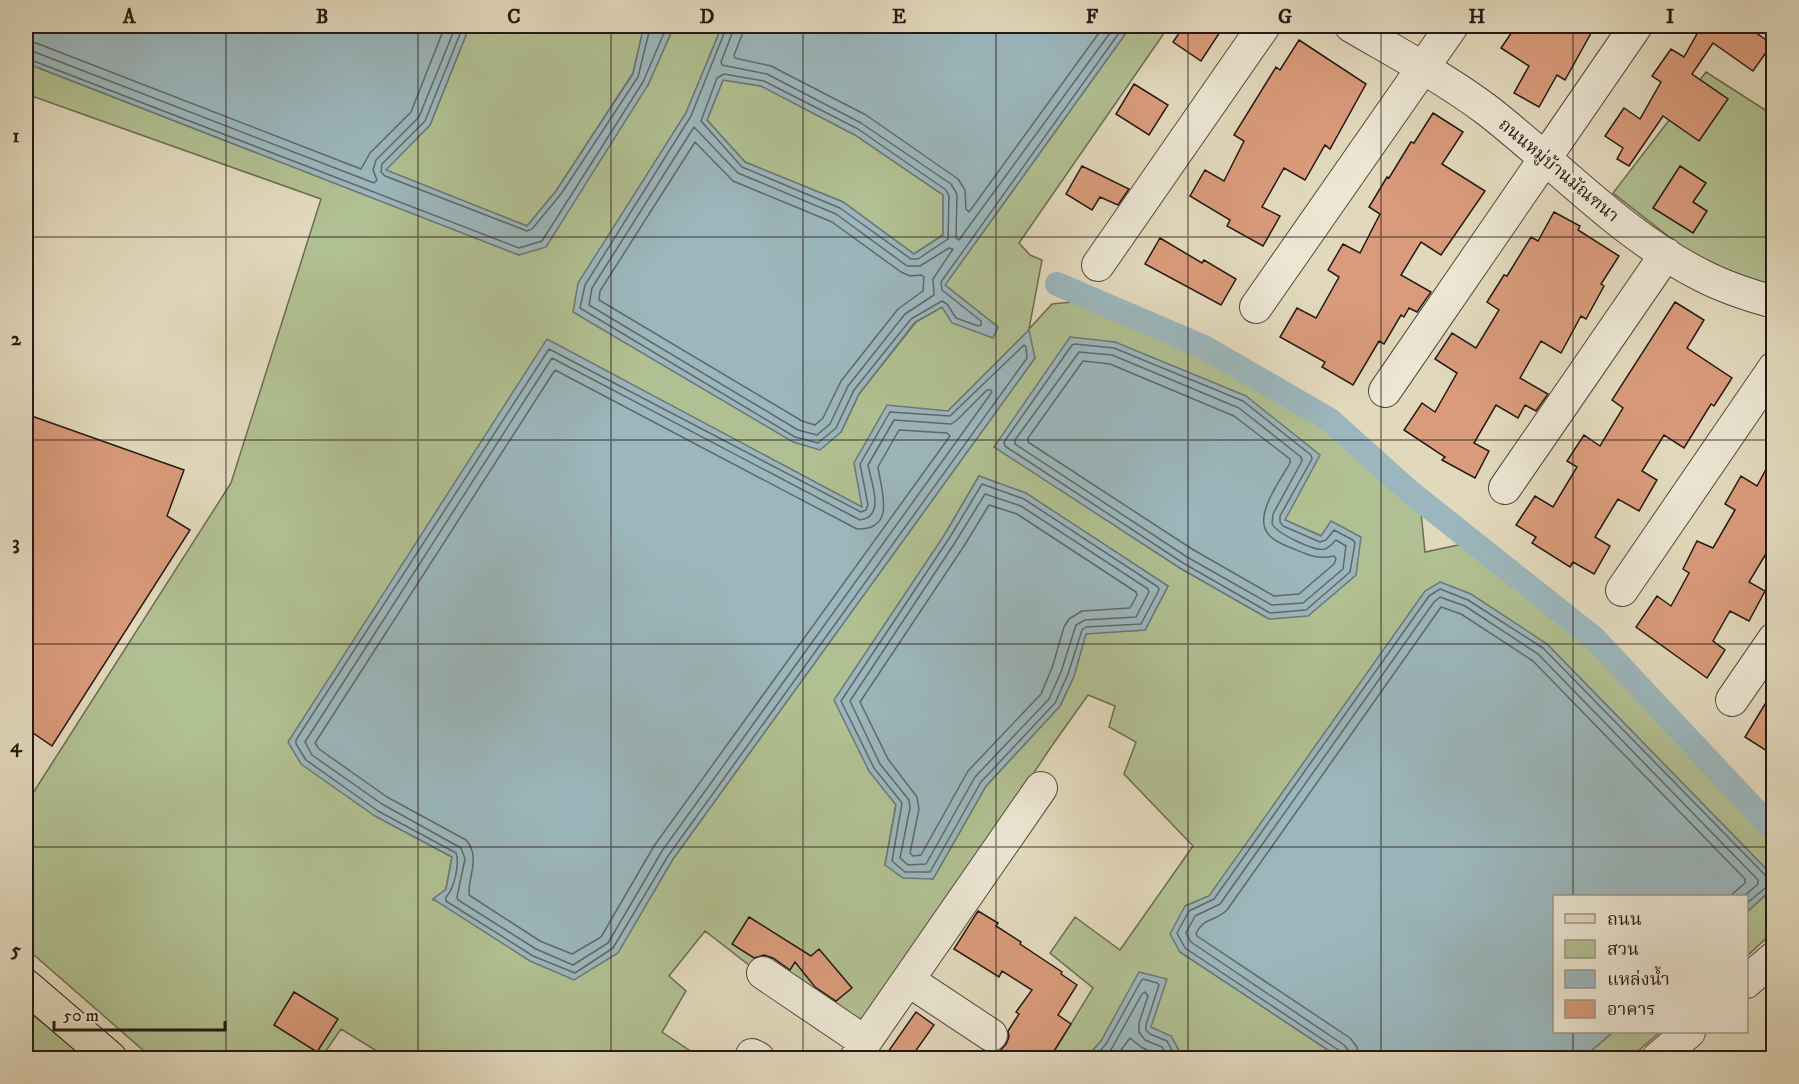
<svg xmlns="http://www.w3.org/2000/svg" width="1799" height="1084" font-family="'IM FELL DW Pica','Noto Serif Thai',serif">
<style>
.green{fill:#b1c092;stroke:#6b6c53;stroke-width:1.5;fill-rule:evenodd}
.water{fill:#9bb7bd;stroke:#6c7879;stroke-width:1.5;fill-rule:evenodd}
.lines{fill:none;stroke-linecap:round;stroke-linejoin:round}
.shore{stroke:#606868;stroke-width:1.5}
.canal{stroke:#9bb7bd;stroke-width:24}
.building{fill:#d99b7b;stroke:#251914;stroke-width:1.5}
.minor-casing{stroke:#54493e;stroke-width:34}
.major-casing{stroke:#251914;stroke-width:35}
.minor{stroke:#ece6d3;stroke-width:32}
.major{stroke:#e2d9bc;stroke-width:33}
.grid{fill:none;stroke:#251914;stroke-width:1.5;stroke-opacity:0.55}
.labels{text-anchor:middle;stroke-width:5;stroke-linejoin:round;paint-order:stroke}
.street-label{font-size:18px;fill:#251914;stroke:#ece6d3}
.neatline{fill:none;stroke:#251914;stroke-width:2}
.grid-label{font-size:20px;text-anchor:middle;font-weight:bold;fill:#251914}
</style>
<rect width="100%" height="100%" fill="#e2d9bc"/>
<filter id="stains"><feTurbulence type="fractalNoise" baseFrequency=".00333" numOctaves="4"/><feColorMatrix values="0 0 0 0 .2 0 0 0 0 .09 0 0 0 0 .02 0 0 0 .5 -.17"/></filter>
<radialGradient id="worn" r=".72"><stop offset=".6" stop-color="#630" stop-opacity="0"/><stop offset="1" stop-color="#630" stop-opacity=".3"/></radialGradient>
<path class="green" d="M 467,26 L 635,26 L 643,30 L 633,73 L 556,191 L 527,226 L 385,170 L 430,125 L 466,35 Z
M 674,26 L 722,26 L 686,113 L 579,283 L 841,432 L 859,394 L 916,322 L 942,307 L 998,327 L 945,285 L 1131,26 L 1169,26 L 1019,243 L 1030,255 L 1042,260 L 1029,329 L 1052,304 L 1072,302 L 1207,356 L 1284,401 L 1351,446 L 1421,512 L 1425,552 L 1463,544 L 1573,631 L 1773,845 L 1773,876 L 1547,644 L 1209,896 L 1185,906 L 1180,952 L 1340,1058 L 1183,1058 L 1171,1036 L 1101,1041 L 1086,1058 L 1050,1058 L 1093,988 L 1050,953 L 1075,917 L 1120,950 L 1193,846 L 1124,774 L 1136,742 L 1109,727 L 1115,706 L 1088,695 L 1051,747 L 852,1045 L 705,931 L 669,976 L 686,991 L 662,1032 L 701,1058 L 388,1058 L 341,1029 L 321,1058 L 152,1058 L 26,948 L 26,804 L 231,483 L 321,199 L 26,94 L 26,63 L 519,255 L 648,85 ZM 1028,331 L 1035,358 L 673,859 L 617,953 L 433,900 L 446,889 L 452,857 L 375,816 L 548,340 L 863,508 L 948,411 ZM 994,446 L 1285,520 L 1322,536 L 1269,619 L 1180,568 ZM 979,476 L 1026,494 L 1168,586 L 1145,630 L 1086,633 L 1074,676 L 1060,706 L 986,786 L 933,879 L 885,865 L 945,534 Z
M 1706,72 L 1773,115 L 1773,286 L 1709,268 L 1613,193 Z
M 723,80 L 761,86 L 855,135 L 943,195 L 943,235 L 914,254 L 843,202 L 745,162 L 707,120 Z
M 1773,888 L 1773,932 L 1747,956 L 1747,912 Z
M 26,1009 L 85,1058 L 26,1058 Z
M 1613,1032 L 1660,1032 L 1630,1058 L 1583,1058 Z"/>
<path class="water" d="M 26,26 L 467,26 L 466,35 L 430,125 L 386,170 L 527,226 L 556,191 L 633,74 L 643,30 L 635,26 L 674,26 L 648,85 L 546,247 L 519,255 L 26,63 Z
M 722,26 L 1131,26 L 945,285 L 998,327 L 993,338 L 952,323 L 942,307 L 915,322 L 859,394 L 841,432 L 820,450 L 793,442 L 573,312 L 578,283 L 686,113 ZM 723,80 L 761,86 L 855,135 L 943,195 L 943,235 L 914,254 L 843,202 L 745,162 L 707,120 Z
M 1029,330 L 1035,358 L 673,859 L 618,953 L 574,980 L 530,961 L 433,899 L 446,889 L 452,857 L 375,816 L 301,764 L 288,742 L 547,339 L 862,507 L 854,463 L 887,405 L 948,411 Z
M 1070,337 L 1115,342 L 1246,396 L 1320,455 L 1285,520 L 1321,536 L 1331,521 L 1361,537 L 1356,575 L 1308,616 L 1269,619 L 1180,568 L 994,447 Z
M 979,476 L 1026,493 L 1168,586 L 1145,630 L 1086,634 L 1074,676 L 1060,706 L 986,786 L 933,879 L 903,878 L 885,865 L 896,805 L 869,771 L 834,700 L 945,534 Z
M 1440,582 L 1471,594 L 1547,644 L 1773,876 L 1773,888 L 1747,912 L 1746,896 L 1554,896 L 1554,1032 L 1613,1032 L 1583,1058 L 1340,1058 L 1180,952 L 1170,934 L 1185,906 L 1209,896 L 1425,591 Z
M 1139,972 L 1167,979 L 1151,1027 L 1171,1036 L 1183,1058 L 1086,1058 L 1101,1041 Z"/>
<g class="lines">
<path class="shore" d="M 461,26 L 460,34 L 425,121 L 382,164 L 381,172 L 385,176 L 527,231 L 532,229 L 561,194 L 638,77 L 649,32 L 647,26
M 727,26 L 691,116 L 585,285 L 580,308 L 795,437 L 818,443 L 836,428 L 854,390 L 911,319 L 942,301 L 947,304 L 956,318 L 978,326 L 981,325 L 981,321 L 942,290 L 941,282 L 1124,26
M 735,26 L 721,62 L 722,65 L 767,74 L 861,123 L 951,184 L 957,194 L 956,238 L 959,240 L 1115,26
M 744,26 L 742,35 L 734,55 L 735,58 L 771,66 L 866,115 L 958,179 L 965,190 L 966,209 L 969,212 L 1104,26
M 26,41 L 36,43 L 361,169 L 370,153 L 411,112 L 445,26
M 26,50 L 32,51 L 374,183 L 377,180 L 373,170 L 376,160 L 419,117 L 453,33 L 454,26
M 26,58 L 519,248 L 542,241 L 643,82 L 667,26
M 724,74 L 764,81 L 858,129 L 946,190 L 949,196 L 948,239 L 918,259 L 911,259 L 840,208 L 742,167 L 701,121 L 717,78 Z
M 694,127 L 738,173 L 836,214 L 907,266 L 920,266 L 949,248 L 953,249 L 933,279 L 934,295 L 905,314 L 848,386 L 830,424 L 817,435 L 798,430 L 589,305 L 592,288 Z
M 695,142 L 733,181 L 832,222 L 901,272 L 910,276 L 921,275 L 924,277 L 923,291 L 898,309 L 841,381 L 823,418 L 815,425 L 802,421 L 599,300 L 600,291 Z
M 1075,344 L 1114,348 L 1243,401 L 1311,455 L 1312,459 L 1280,516 L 1280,522 L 1283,526 L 1320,542 L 1326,540 L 1334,530 L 1353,540 L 1355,543 L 1350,572 L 1306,610 L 1270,613 L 1183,563 L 1005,446 L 1004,442 L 1072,345 Z
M 1024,345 L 1026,347 L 1027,358 L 668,856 L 613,948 L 575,973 L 533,956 L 446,901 L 446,897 C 454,889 460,864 456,853 L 378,811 L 306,760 L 296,744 L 296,740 L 549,349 L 861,512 L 866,510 L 868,505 L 860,464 L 890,412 L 950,416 Z
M 1079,352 L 1112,355 L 1239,408 L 1301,457 L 1302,461 L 1273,514 L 1272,524 C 1277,533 1314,552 1325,549 C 1330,547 1333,543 1336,540 L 1346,546 L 1343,569 L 1303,603 L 1272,605 L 1187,557 L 1015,444 L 1015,440 Z
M 552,358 L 860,520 C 886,517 871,482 868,465 L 894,420 L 951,424 L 957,420 L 987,390 L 991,390 L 992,392 L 662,851 L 608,943 L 573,965 L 536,949 L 458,900 L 457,897 L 465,859 L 461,848 L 382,804 L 312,755 L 305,742 Z
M 1083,361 L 1110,364 L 1234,416 L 1290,459 L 1290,463 C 1280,481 1252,517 1269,535 C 1274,541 1282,544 1289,547 C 1307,554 1315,560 1334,556 L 1336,559 L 1334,564 L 1299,594 L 1274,596 L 1192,549 L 1028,442 L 1028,438 Z
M 555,370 L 857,529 C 897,530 881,490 878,467 L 899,430 L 947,433 L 950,436 L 654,846 L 601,937 L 572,954 L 540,941 L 469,895 C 468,876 481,857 466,840 L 387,797 L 319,749 L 315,743 Z
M 982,484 L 1024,499 L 1158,587 L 1159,590 L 1141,624 L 1086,627 L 1082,630 L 1068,674 L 1055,703 L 981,782 L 930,872 L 905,872 L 892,861 L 902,803 L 874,768 L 841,701 L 950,537 Z
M 985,494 L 1021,506 L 1148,589 L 1149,592 L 1136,617 L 1085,620 L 1076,625 L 1061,672 L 1049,699 L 975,777 L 926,864 L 908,865 L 900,858 L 910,808 L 909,800 L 880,764 L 850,701 L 956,541 Z
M 989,505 L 1017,514 L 1136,592 L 1137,595 L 1130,608 L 1082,611 L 1069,619 L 1064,627 L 1052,668 L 1041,694 L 968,771 L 921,855 L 913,856 L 910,853 L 919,809 L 917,797 L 888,759 L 860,702 L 964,546 Z
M 1094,1058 L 1106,1044 L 1141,981 L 1143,979 L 1157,983 L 1159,985 L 1146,1025 L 1146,1030 L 1150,1034 L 1167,1041 L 1176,1058
M 1104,1058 L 1112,1048 L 1142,994 L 1145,992 L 1148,996 L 1139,1023 L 1139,1032 L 1145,1040 L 1162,1047 L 1168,1058
M 1115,1058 L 1130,1038 L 1141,1047 L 1155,1054 L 1158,1058
M 1343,1058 L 1340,1051 L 1185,948 L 1177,933 L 1189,911 L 1214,899 L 1429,596 L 1440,589 L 1468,600 L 1543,648 L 1770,880 L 1770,884 L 1746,904
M 1350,1058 L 1349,1051 L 1344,1045 L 1191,942 L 1186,933 L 1195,916 L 1220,904 L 1434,602 L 1440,597 L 1465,606 L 1538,654 L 1758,880 L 1758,884 L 1744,896
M 1359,1058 L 1357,1047 L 1350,1038 L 1197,936 L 1196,933 C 1204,917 1215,922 1227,910 L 1441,607 L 1461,614 L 1533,661 L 1745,879 L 1745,883 L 1730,896"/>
<path class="canal" d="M 1057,284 L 1204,347 L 1330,420 L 1409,491 L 1594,638 L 1774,830"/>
</g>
<path class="building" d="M 1184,26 L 1209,26 L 1220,32 L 1201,61 L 1173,42 Z
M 1516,26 L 1595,26 L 1565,80 L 1557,75 L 1539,107 L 1514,93 L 1529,66 L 1501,48 Z
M 1688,26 L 1746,26 L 1772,44 L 1753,71 L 1713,43 L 1692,74 L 1728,99 L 1699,141 L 1663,116 L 1629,166 L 1617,159 L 1623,148 L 1605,136 L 1624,108 L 1640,119 L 1661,82 L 1652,76 L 1671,49 L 1684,57 L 1698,32 Z
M 1299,40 L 1366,84 L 1330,149 L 1325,145 L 1305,180 L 1284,168 L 1262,207 L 1280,216 L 1263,246 L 1227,226 L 1230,220 L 1190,196 L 1205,170 L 1224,181 L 1244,141 L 1234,135 L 1276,67 L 1280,70 Z
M 1134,84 L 1168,105 L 1149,135 L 1116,114 Z
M 1433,113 L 1463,132 L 1442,164 L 1485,191 L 1441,255 L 1421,242 L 1401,275 L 1431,292 L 1417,312 L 1409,308 L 1404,317 L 1401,315 L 1384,344 L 1379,341 L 1353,385 L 1322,367 L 1325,362 L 1280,337 L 1297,308 L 1316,318 L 1339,277 L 1328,270 L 1343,244 L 1360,253 L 1380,214 L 1369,207 L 1387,177 L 1389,178 L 1411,142 L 1414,143 Z
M 1082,166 L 1129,189 L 1118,205 L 1100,197 L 1092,210 L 1066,194 Z
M 1680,166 L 1706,183 L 1693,202 L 1707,211 L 1693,233 L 1653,208 Z
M 1554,212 L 1580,226 L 1578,230 L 1619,256 L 1601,284 L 1604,286 L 1586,319 L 1581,316 L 1561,353 L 1541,341 L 1520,378 L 1548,394 L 1536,411 L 1525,405 L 1518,418 L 1496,405 L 1474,443 L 1489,451 L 1475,478 L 1442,460 L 1445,457 L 1404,430 L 1422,403 L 1435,412 L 1457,373 L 1435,359 L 1452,333 L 1476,348 L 1499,310 L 1487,302 L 1504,275 L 1507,276 L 1531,237 L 1538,241 Z
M 1160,238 L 1202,263 L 1204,260 L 1236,279 L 1221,305 L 1145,264 Z
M 1675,302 L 1704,320 L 1687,348 L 1732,378 L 1714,406 L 1711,404 L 1684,448 L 1664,435 L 1642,471 L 1657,480 L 1639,511 L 1618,499 L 1595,537 L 1610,546 L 1594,574 L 1573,562 L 1570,567 L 1532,543 L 1536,537 L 1516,525 L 1535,496 L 1553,507 L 1577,467 L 1567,461 L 1584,435 L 1600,446 L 1623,408 L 1612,400 Z
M 26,414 L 184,470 L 167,516 L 190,530 L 52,746 L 26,728 Z
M 1773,456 L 1773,542 L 1749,582 L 1765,591 L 1749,621 L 1730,611 L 1713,641 L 1725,650 L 1707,678 L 1636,627 L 1657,596 L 1671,606 L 1689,573 L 1683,569 L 1697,541 L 1713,548 L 1735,510 L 1725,504 L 1741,476 L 1757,486 Z
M 1773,691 L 1773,755 L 1745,737 Z
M 978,911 L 998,923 L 996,926 L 1021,942 L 1020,944 L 1062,972 L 1061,974 L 1077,985 L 1058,1015 L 1071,1024 L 1049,1059 L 989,1059 L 993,1052 L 1000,1051 L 1006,1044 L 1009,1037 L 1008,1031 L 1019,1014 L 1016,1012 L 1032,990 L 1002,971 L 999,977 L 954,949 Z
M 749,917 L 811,956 L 819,949 L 852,988 L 836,1001 L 815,987 L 795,962 L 790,970 L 773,958 L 764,955 L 754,958 L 732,944 Z
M 294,992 L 338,1019 L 317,1052 L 274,1025 Z
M 916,1012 L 934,1025 L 910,1059 L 883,1059 Z"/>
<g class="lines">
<g class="minor-casing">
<path id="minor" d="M 1351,26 C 1397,53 1444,78 1487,110 C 1558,165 1620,234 1701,275 C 1724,287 1748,295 1774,302
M 1098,265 L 1264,26
M 1256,307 L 1452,26
M 1385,391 L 1636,26
M 1505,488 L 1666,254
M 1622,590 L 1774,368
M 1732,700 L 1774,639
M 763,973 L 865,1042 L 856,1058
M 908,980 L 991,1035
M 1746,982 L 1774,958
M 865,1042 L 1041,788
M 752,1055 L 758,1058
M 1658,1058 L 1689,1032"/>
</g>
<g class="major-casing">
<path id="major" d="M 26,986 L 110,1058"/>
</g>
<use href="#minor" class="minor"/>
<use href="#major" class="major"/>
</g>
<path class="grid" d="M 226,26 L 226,1058M 418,26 L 418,1058M 611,26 L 611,1058M 803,26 L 803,1058M 996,26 L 996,1058M 1188,26 L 1188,1058M 1381,26 L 1381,1058M 1573,26 L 1573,896M 26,237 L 1774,237M 26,440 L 1774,440M 26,644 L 1774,644M 26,847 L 1774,847M 1573,1032 L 1573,1058"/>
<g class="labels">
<g class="street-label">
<text transform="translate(1559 170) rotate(40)" y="6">ถนนหมู่บ้านมัณฑนา</text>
</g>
</g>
<rect width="1799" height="1084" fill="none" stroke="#e2d9bc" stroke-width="66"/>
<rect x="1553" y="895" width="195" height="138" fill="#ece6d3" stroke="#9c9487" stroke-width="1.5"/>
<rect x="1565" y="914" width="30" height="9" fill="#e2d9bc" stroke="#9c9487" stroke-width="1.5"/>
<text x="1607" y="925" font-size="18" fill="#251914">ถนน</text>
<rect x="1565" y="940" width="30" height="18" fill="#b1c092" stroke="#9c9487" stroke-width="1.5"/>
<text x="1607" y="955" font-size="18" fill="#251914">สวน</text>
<rect x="1565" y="970" width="30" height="18" fill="#9bb7bd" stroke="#9c9487" stroke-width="1.5"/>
<text x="1607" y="985" font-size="18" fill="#251914">แหล่งน้ำ</text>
<rect x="1565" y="1000" width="30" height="18" fill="#d99b7b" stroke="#9c9487" stroke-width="1.5"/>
<text x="1607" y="1015" font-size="18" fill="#251914">อาคาร</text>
<path d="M54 1021v9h171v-9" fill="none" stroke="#251914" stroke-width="3"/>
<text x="63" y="1021" font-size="18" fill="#251914" stroke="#ece6d3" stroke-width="4.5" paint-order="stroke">50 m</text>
<rect x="33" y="33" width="1733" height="1018" class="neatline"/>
<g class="grid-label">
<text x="129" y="23">A</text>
<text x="322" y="23">B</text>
<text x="514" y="23">C</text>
<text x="707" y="23">D</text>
<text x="899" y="23">E</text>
<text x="1092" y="23">F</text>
<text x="1285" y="23">G</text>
<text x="1477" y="23">H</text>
<text x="1670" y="23">I</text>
<text x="16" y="142">1</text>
<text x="16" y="345">2</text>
<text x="16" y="549">3</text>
<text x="16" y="752">4</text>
<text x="16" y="956">5</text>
</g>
<rect width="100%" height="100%" filter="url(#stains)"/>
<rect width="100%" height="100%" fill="url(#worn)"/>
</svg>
